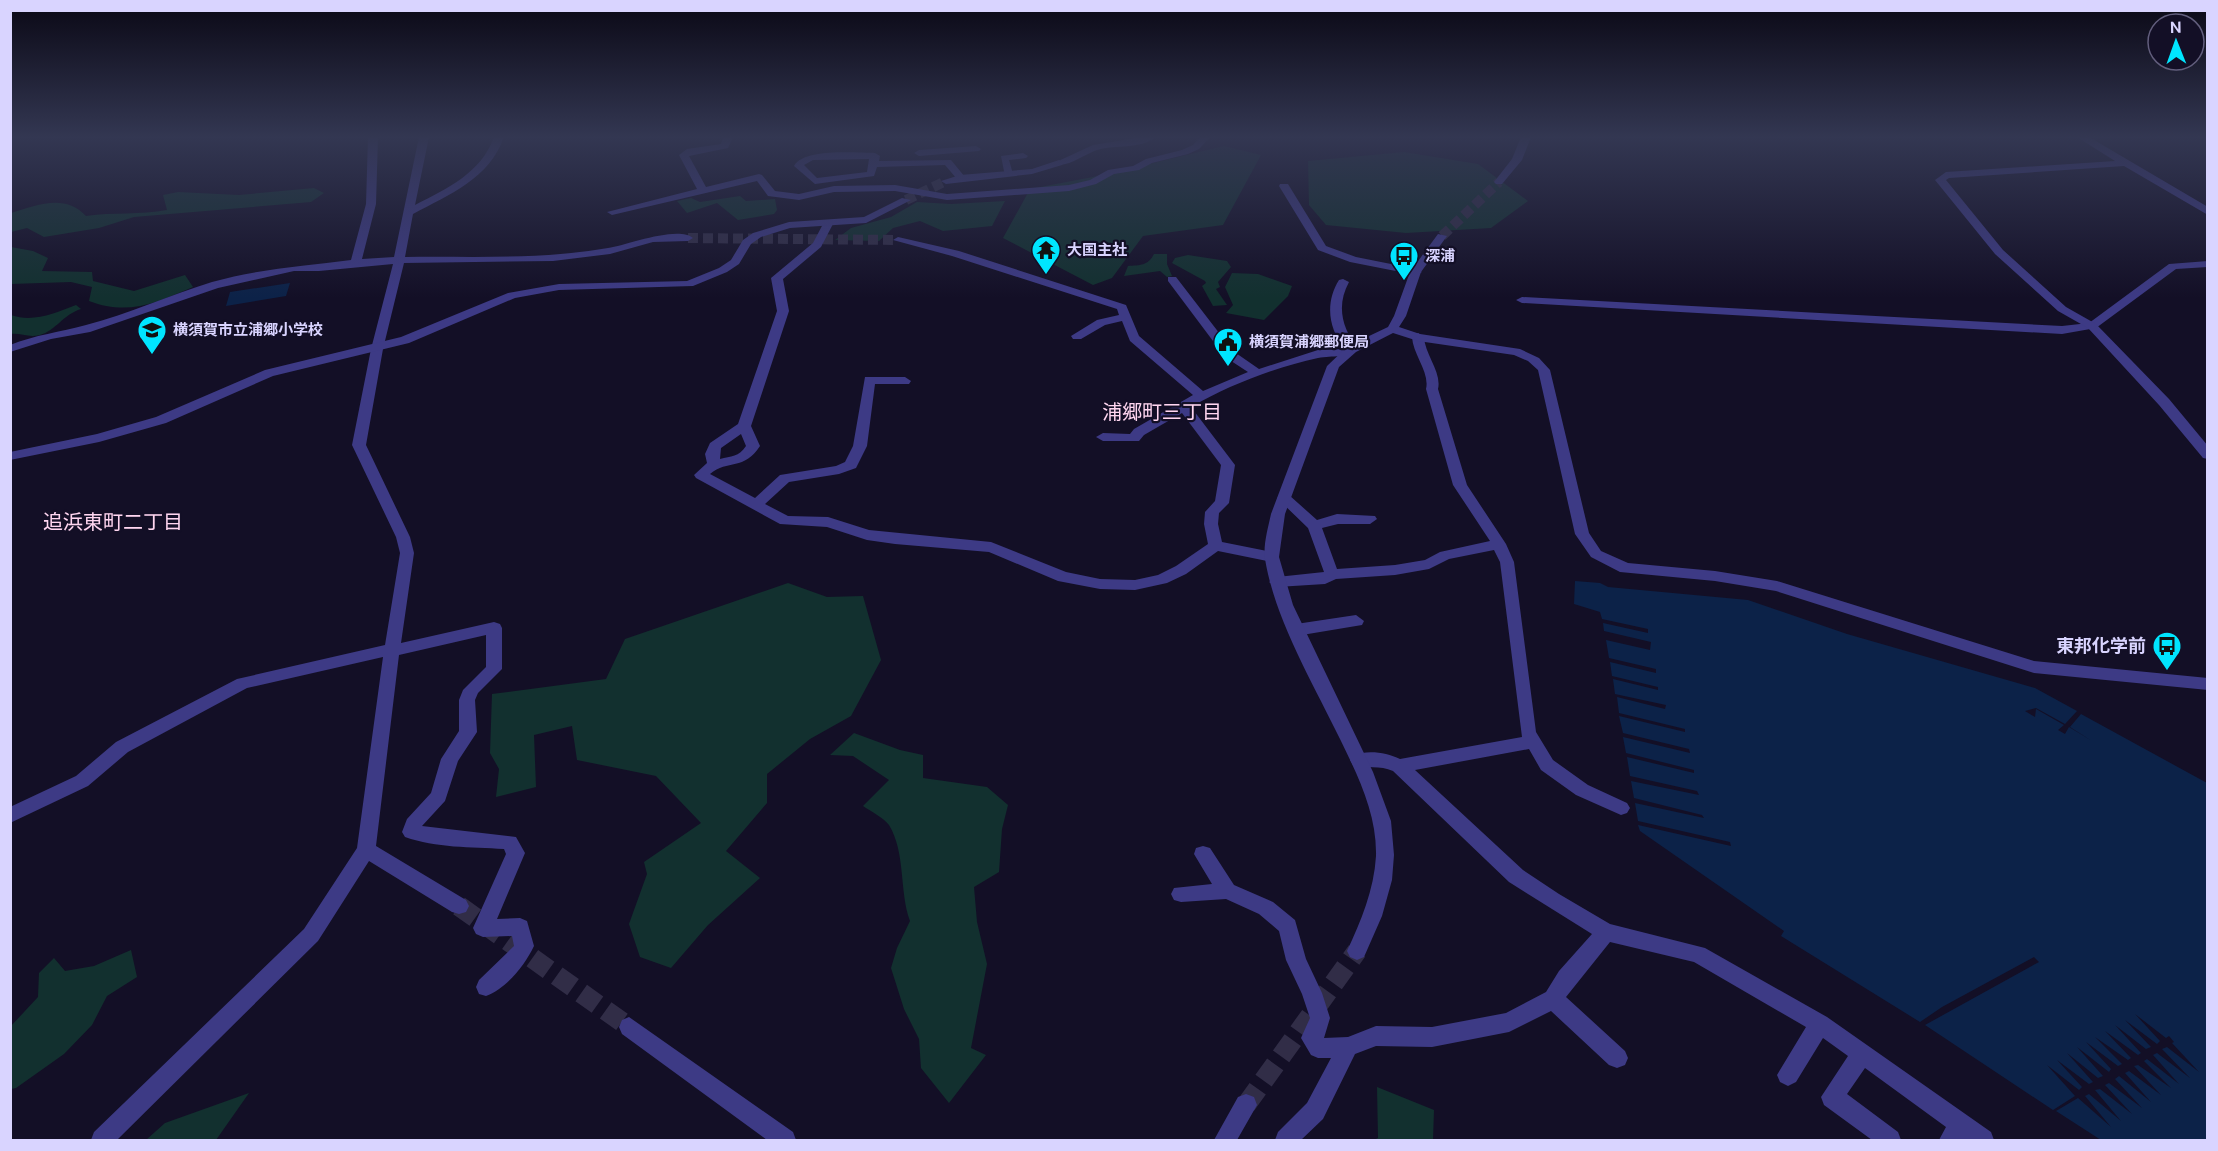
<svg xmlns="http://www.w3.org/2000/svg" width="2218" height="1151" font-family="'DM Sans','Noto Sans JP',sans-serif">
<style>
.green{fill:#12302f}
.water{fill:#0c2248}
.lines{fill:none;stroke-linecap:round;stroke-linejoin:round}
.minor-tunnel-far1{stroke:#312d47;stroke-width:10;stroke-dasharray:10 5;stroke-linecap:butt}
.minor-tunnel{stroke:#312d47;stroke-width:20;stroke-dasharray:20 10;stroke-linecap:butt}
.tertiary-tunnel-far1{stroke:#312d47;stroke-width:10;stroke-dasharray:10 5;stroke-linecap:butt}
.tertiary-tunnel{stroke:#312d47;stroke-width:20;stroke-dasharray:20 10;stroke-linecap:butt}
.minor{fill:#3d3a85;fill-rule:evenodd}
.tertiary{fill:#3d3a85;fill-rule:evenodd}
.labels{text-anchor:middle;stroke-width:4.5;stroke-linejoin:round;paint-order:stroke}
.far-poi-label{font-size:15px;font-weight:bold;fill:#d9d4ff;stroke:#130f26;text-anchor:start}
.poi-label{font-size:18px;font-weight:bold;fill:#d9d4ff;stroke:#130f26;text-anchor:end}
.neighbourhood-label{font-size:20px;fill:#ffd6f0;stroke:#130f26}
</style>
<rect width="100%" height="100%" fill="#130f26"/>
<path class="green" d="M 1224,146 L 1261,155 L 1223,225 L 1143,236 L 1112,278 L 1093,285 L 1003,238 L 1030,189 L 1103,175 Z
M 1404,152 L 1478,164 L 1528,201 L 1491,228 L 1406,233 L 1326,225 L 1309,205 L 1308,161 Z
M 314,188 L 324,193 L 311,202 L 134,217 L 99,228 L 44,237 L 27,228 L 11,232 L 11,213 C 37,205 65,193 86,216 C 113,212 140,215 167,210 L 163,195 L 178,192 L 239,195 Z
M 740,196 L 746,201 L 775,199 L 777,210 L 774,214 L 738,220 L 717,203 L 687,213 L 677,201 L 691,198 L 700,202 Z
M 1005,201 L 992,226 L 943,231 L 920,221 L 893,228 L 879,241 L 835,240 L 851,228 L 891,217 L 917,202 L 951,204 Z
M 11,247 L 33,251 L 48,258 L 42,271 L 92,272 L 93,281 L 134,291 L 185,275 L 193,287 C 156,303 128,316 89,301 L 92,287 L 71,282 L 11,284 Z
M 1154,254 L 1167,254 L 1167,264 L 1172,276 L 1167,277 L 1160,271 L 1124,276 L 1128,266 C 1140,265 1148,266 1154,254 Z
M 1188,255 L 1227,261 L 1231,267 L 1218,282 L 1220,287 L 1216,289 L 1227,305 L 1213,306 L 1202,286 L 1206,283 L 1205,281 L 1172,263 L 1175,258 Z
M 1232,273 L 1258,274 L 1292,286 L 1288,296 L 1264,320 L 1226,313 L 1233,305 L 1225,287 Z
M 76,305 L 81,309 C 64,314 55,331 40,335 C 29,338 21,333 11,334 L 11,315 C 33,323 55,313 76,305 Z
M 788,583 L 827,597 L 863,596 L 881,660 L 851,716 L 810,739 L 767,774 L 767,803 L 726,851 L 760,878 L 708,925 L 671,968 L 640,957 L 629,924 L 647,874 L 644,862 L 701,823 L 656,776 L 577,760 L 572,726 L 534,735 L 536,787 L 496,797 L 499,769 L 490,753 L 492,694 L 606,679 L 625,639 Z
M 854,733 L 900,750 L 923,755 L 923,778 L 987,787 L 1008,805 L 1002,829 L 999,872 L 974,887 L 977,922 L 987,964 L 971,1048 L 986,1055 L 949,1103 L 921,1068 L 919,1039 L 904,1009 L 891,968 L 897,948 L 910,921 C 899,891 906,853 889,825 C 884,818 870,811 863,806 L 889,780 L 853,756 L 830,755 Z
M 131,950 L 137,977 L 107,996 L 92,1025 L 64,1054 L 16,1088 L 11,1089 L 11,1026 L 38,997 L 39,973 L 54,958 L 65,971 L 94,966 Z
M 1377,1087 L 1434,1110 L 1433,1140 L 1374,1140 L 1378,1138 Z
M 249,1093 L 216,1140 L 146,1140 L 165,1123 Z"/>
<path class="water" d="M 290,283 L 286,296 L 226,306 L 230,292 Z
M 1575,581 L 1600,583 L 1608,587 L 1748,600 L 1847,634 L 2035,688 L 2077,711 L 2065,724 L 2036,708 L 2025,711 L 2035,717 L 2036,709 L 2064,725 L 2058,730 L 2065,734 L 2069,727 L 2092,741 L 2070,727 L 2081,714 L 2207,783 L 2207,1140 L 2101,1140 L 2056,1111 L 2078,1098 L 2111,1127 L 2085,1096 L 2089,1094 L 2121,1121 L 2095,1090 L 2100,1089 L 2132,1114 L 2105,1085 L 2109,1083 L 2142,1108 L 2115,1079 L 2119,1076 L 2151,1102 L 2125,1073 L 2129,1071 L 2161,1095 L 2134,1066 L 2138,1065 L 2171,1088 L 2144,1061 L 2147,1059 L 2179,1084 L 2153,1055 L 2157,1053 L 2190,1078 L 2162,1049 L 2167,1047 L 2199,1072 L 2172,1043 L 2174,1042 L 2169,1036 L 2166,1038 L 2135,1014 L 2160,1041 L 2157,1044 L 2125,1020 L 2151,1047 L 2146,1049 L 2115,1025 L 2141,1053 L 2138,1055 L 2105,1031 L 2131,1058 L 2128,1060 L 2095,1037 L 2122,1064 L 2118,1066 L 2086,1042 L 2111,1069 L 2109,1072 L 2077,1047 L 2103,1076 L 2098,1078 L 2067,1053 L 2093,1082 L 2089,1084 L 2057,1060 L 2082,1087 L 2079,1090 L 2047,1065 L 2075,1096 L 2053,1110 L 1925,1025 L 2039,962 L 2034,957 L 1942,1007 L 1920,1022 L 1781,936 L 1784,931 L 1640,831 L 1638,825 L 1731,846 L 1730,842 L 1638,821 L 1635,803 L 1704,818 L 1702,815 L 1634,798 L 1631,781 L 1699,795 L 1697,791 L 1630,776 L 1627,757 L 1694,773 L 1694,770 L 1626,753 L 1623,737 L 1690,753 L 1689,749 L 1623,733 L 1619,716 L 1685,732 L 1685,729 L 1619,713 L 1617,697 L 1665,709 L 1666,705 L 1615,694 L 1613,679 L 1658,690 L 1658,687 L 1612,676 L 1610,662 L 1656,673 L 1656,669 L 1609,658 L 1606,640 L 1650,650 L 1651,642 L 1604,631 L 1603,623 L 1648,633 L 1648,629 L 1602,619 L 1600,612 L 1574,604 Z"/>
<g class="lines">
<path class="minor-tunnel-far1" d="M 688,238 L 898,240"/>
<path class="minor-tunnel" d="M 459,906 L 629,1027"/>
<path class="tertiary-tunnel-far1" d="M 906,200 L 946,181
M 1442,236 L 1499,182"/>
<path class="tertiary-tunnel" d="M 1246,1105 L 1357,951"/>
<path class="minor" d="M 368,137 L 378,137 L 376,204 L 362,259 L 394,257 L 419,137 L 429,137 L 415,205 C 448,188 481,173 494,137 L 504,137 C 489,179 450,194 413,214 L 405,257 C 472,256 542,260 608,248 C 627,245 678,225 693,238 L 688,241 L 653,242 L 610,254 L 553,261 L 404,263 L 383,349 L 366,445 L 410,537 L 414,553 L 401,643 L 494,622 L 500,624 L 502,628 L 502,669 L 478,693 L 475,700 L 477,732 L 458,761 L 445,801 L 422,826 L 516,837 L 525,853 L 497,919 L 520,918 L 527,921 L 534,946 C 525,965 506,989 486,996 L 479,994 L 476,987 L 479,980 L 514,946 L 512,936 L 483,937 L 476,934 L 473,928 L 506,854 L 504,849 C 471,847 436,848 405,837 L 402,832 L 407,819 L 431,793 L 441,759 L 459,731 L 459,700 L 463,690 L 486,667 L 486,635 L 399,655 L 376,846 L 466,900 L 469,906 L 466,912 L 459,914 L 452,912 L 369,861 L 318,941 L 117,1140 L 91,1140 L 94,1132 L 304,929 L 357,848 L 383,657 L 247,688 L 128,752 L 88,786 L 10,823 L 10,807 L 76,776 L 116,742 L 237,679 L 385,645 L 400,553 L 396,537 L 352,445 L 371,349 L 393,264 L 319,271 L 294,271 L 218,288 L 90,332 L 51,339 L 10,352 L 10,345 C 35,335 60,332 86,325 C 129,314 169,295 212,282 C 258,269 304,266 351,260 L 366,204 Z
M 723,137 L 733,137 L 728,148 L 689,156 L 706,187 L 759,174 L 762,175 L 775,191 L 799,194 L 834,186 L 895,185 L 947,194 L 1069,185 L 1090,180 L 1108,170 L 1133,166 L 1146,159 L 1182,150 L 1193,145 L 1200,137 L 1210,137 L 1199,149 L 1188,154 L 1152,163 L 1139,170 L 1114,174 L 1096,184 L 1069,191 L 947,200 L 895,191 L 834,192 L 799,200 L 768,196 L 757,181 L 612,215 L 607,212 L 697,189 L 679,155 L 687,149 L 721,144 Z
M 1142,137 L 1156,137 C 1139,150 1116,144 1097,150 C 1085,154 1064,170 1054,163 L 1093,145 Z
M 976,146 L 981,149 L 979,151 L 919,156 L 914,153 L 919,150 Z
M 875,153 L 880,156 L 879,161 L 951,160 L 965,177 L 957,179 L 945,165 L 877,167 L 874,176 L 815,184 L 794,166 C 804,148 856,153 875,153 ZM 869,159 L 867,172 L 817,178 L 804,165 L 813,160 Z
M 1023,153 L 1028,156 L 1026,158 L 1009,160 L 1013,174 L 1005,176 L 1001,156 Z
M 1280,184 L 1288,184 L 1326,246 L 1356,257 L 1416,269 L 1422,272 L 1416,275 L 1350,262 L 1318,250 L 1279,186 Z
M 828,221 L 833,224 L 821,247 L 783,279 L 789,311 L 751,426 L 760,446 C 744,471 728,459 710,474 L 755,498 L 780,475 L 836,466 L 845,462 L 853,446 L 865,377 L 905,377 L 911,381 L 909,384 L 875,384 L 867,446 L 856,468 L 839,474 L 789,482 L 765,504 L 788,516 L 828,517 L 869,530 L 991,542 L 1066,572 L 1100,579 L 1135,580 L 1158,575 L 1176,566 L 1208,544 L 1204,524 L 1205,512 L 1215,501 L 1221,465 L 1182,413 L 1144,435 L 1139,441 L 1103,441 L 1096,437 L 1103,433 L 1130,434 L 1134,429 L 1193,395 L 1130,341 L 1122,321 L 1105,325 L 1081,339 L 1073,339 L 1071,336 L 1097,320 L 1119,315 L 1117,309 L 952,256 L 893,240 L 898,237 L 959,251 L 1126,305 L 1139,336 L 1203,391 L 1248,372 L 1225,357 L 1168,281 L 1168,277 L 1176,277 L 1233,351 L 1259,369 L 1318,350 L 1345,349 C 1328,329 1325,302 1339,280 L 1343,279 L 1349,282 C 1336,306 1342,328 1358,349 C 1347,359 1333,355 1318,358 C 1276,367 1229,385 1191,407 L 1235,465 L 1229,503 L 1219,513 L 1218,524 L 1222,542 L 1277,553 L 1279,557 L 1277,561 L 1272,562 L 1218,551 L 1186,574 L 1167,583 L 1135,590 L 1100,589 L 1058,581 L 989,552 L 895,544 L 867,540 L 827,527 L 780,524 L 696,478 L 694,475 L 707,463 L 705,454 L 710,443 L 738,424 L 777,311 L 771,278 L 813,243 L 823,224 ZM 741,434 L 746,446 C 739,457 731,456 720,459 L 721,448 Z
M 2208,261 L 2208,267 L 2176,269 L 2096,328 L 2062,334 L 1522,303 L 1516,300 L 1522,297 L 2062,326 L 2089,323 L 2169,264 Z
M 1418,333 L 1424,337 C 1425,355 1442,372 1438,389 L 1467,485 L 1506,544 L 1514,562 L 1536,732 L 1553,760 L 1588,785 L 1627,803 L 1630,808 L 1627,813 L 1621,815 L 1576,795 L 1541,770 L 1529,749 L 1415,770 L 1523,870 L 1559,894 L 1610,924 L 1705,948 L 1827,1017 L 1991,1132 L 1994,1140 L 1939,1140 L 1946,1127 L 1865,1068 L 1847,1094 L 1898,1132 L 1901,1140 L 1872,1140 L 1824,1105 L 1821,1097 L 1848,1056 L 1823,1038 L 1796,1082 L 1788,1086 L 1780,1082 L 1777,1075 L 1806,1027 L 1694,962 L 1610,942 L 1566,997 L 1625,1051 L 1628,1058 L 1625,1065 L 1617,1068 L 1609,1065 L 1551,1011 L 1509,1032 L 1432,1047 L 1376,1046 L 1355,1054 L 1323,1119 L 1301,1140 L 1275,1140 L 1278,1132 L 1307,1103 L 1331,1058 L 1318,1058 L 1311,1055 L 1301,1038 L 1310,1018 L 1302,994 L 1286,960 L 1279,931 L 1259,914 L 1226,899 L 1181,902 L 1174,900 L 1171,894 L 1174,888 L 1212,884 L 1194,854 L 1196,848 L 1203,846 L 1210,848 L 1234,885 L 1273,902 L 1295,920 L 1306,959 L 1322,993 L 1330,1018 L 1324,1038 L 1348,1037 L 1376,1026 L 1432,1027 L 1506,1013 L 1546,992 L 1559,971 L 1592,934 L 1509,882 L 1393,771 C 1380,765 1366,769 1353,765 L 1350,760 L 1353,755 C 1368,750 1386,752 1400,759 L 1522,737 L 1500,562 L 1494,550 L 1449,559 L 1429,569 L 1395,575 L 1336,579 L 1325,584 L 1277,587 L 1269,582 L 1277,577 L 1324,572 L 1308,528 L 1277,498 L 1284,494 L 1289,495 L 1317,520 L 1337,514 L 1375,516 L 1377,519 L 1370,524 L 1338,524 L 1322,528 L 1337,569 L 1395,565 L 1425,560 L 1440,552 L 1490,541 L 1453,485 L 1426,389 C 1430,372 1413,355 1412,337 Z
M 1356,615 L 1364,621 L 1362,625 L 1296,636 L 1290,634 L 1288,630 L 1290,626 L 1296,624 Z
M 629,1017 L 793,1132 L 796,1140 L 767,1140 L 622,1034 L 619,1027 L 622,1020 Z"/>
<path class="tertiary" d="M 1521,137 L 1531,137 L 1522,160 L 1502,184 L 1496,184 L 1494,182 L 1512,159 Z
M 2077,137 L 2089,137 L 2208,207 L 2208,215 L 2124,166 L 1949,178 L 1946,180 L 2003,250 L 2066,307 L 2096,324 L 2169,399 L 2208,446 L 2208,459 L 2203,458 L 2159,405 L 2088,328 L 2058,311 L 1995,254 L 1935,180 L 1946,172 L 2115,161 Z
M 1059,160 L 1064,163 L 1062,165 L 1032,174 L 946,184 L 941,181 L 960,175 L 1032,169 Z
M 902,198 L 911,200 L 866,223 L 790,228 L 761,237 L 751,244 L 739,264 L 727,272 L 693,286 L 559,290 L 515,298 L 409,343 L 273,376 L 166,423 L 99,442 L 10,460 L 10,452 L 97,434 L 156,417 L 265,370 L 401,337 L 508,293 L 559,284 L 687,281 L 719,268 L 731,260 L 743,240 L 753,233 L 789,222 L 864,217 Z
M 1438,234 L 1447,236 L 1421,272 L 1406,316 L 1399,327 L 1420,334 L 1520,349 L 1539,358 L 1550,370 L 1589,533 L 1601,551 L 1628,563 L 1715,571 L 1777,581 L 2034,661 L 2208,678 L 2208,690 L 2034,673 L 1776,591 L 1715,581 L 1620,572 L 1591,557 L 1575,534 L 1538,370 L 1528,361 L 1514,355 L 1418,341 L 1393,333 L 1356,352 L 1339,367 L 1285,514 L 1279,557 L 1293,605 L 1373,772 L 1391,821 L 1394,855 L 1392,880 L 1382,916 L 1364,957 L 1357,960 L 1350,957 L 1347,951 C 1361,921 1374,890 1376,856 C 1377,814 1358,776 1340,739 C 1313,683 1275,620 1265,559 C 1263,545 1268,528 1271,514 L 1327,366 L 1348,346 L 1388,327 L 1394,316 L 1410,272 Z
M 1246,1094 L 1254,1097 L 1257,1105 L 1237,1140 L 1214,1140 L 1238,1097 Z"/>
</g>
<linearGradient id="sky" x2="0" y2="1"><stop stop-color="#0a0815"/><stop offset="0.46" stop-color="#333752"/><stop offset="1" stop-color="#333752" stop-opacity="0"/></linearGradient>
<rect width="2218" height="298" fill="url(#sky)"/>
<defs>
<g id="temple-pin" transform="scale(1.5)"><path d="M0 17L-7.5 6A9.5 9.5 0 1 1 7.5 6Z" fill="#00e5ff" stroke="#130f26"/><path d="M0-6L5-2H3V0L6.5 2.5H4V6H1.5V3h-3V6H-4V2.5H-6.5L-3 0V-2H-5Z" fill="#111"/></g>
<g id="bus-pin" transform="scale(1.5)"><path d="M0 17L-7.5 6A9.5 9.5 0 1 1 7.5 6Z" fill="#00e5ff" stroke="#130f26"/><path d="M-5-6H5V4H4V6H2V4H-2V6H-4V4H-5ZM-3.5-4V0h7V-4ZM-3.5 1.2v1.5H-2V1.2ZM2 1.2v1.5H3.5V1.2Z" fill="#111"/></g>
<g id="school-pin" transform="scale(1.5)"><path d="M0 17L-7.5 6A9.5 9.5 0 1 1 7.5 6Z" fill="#00e5ff" stroke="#130f26"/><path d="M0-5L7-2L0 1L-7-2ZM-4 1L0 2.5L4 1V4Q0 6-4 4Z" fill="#111"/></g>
<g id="civic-pin" transform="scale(1.5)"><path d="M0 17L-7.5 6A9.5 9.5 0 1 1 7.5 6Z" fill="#00e5ff" stroke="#130f26"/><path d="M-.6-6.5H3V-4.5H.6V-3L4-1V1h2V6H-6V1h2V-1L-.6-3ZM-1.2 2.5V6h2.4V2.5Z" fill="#111"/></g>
</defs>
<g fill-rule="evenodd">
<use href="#temple-pin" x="1046" y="250"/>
<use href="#bus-pin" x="1404" y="256"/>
<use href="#school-pin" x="152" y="330"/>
<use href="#civic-pin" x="1228" y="342"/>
<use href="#bus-pin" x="2167" y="646"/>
</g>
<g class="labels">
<g class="far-poi-label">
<text x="1067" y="255">大国主社</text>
<text x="1425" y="261">深浦</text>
<text x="173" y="335">横須賀市立浦郷小学校</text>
<text x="1249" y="347">横須賀浦郷郵便局</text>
</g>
<g class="poi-label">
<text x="2146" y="652">東邦化学前</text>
</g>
<g class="neighbourhood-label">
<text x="1162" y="419">浦郷町三丁目</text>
<text x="113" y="529">追浜東町二丁目</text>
</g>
</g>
<rect width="2218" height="1151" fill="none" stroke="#d9d4ff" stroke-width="24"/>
<g transform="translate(2176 42) rotate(359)"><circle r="28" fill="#130f26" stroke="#625e7d" stroke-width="1.5"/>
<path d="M0-4.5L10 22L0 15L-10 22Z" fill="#00e5ff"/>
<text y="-9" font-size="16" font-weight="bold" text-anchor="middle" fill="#d9d4ff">N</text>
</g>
</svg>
